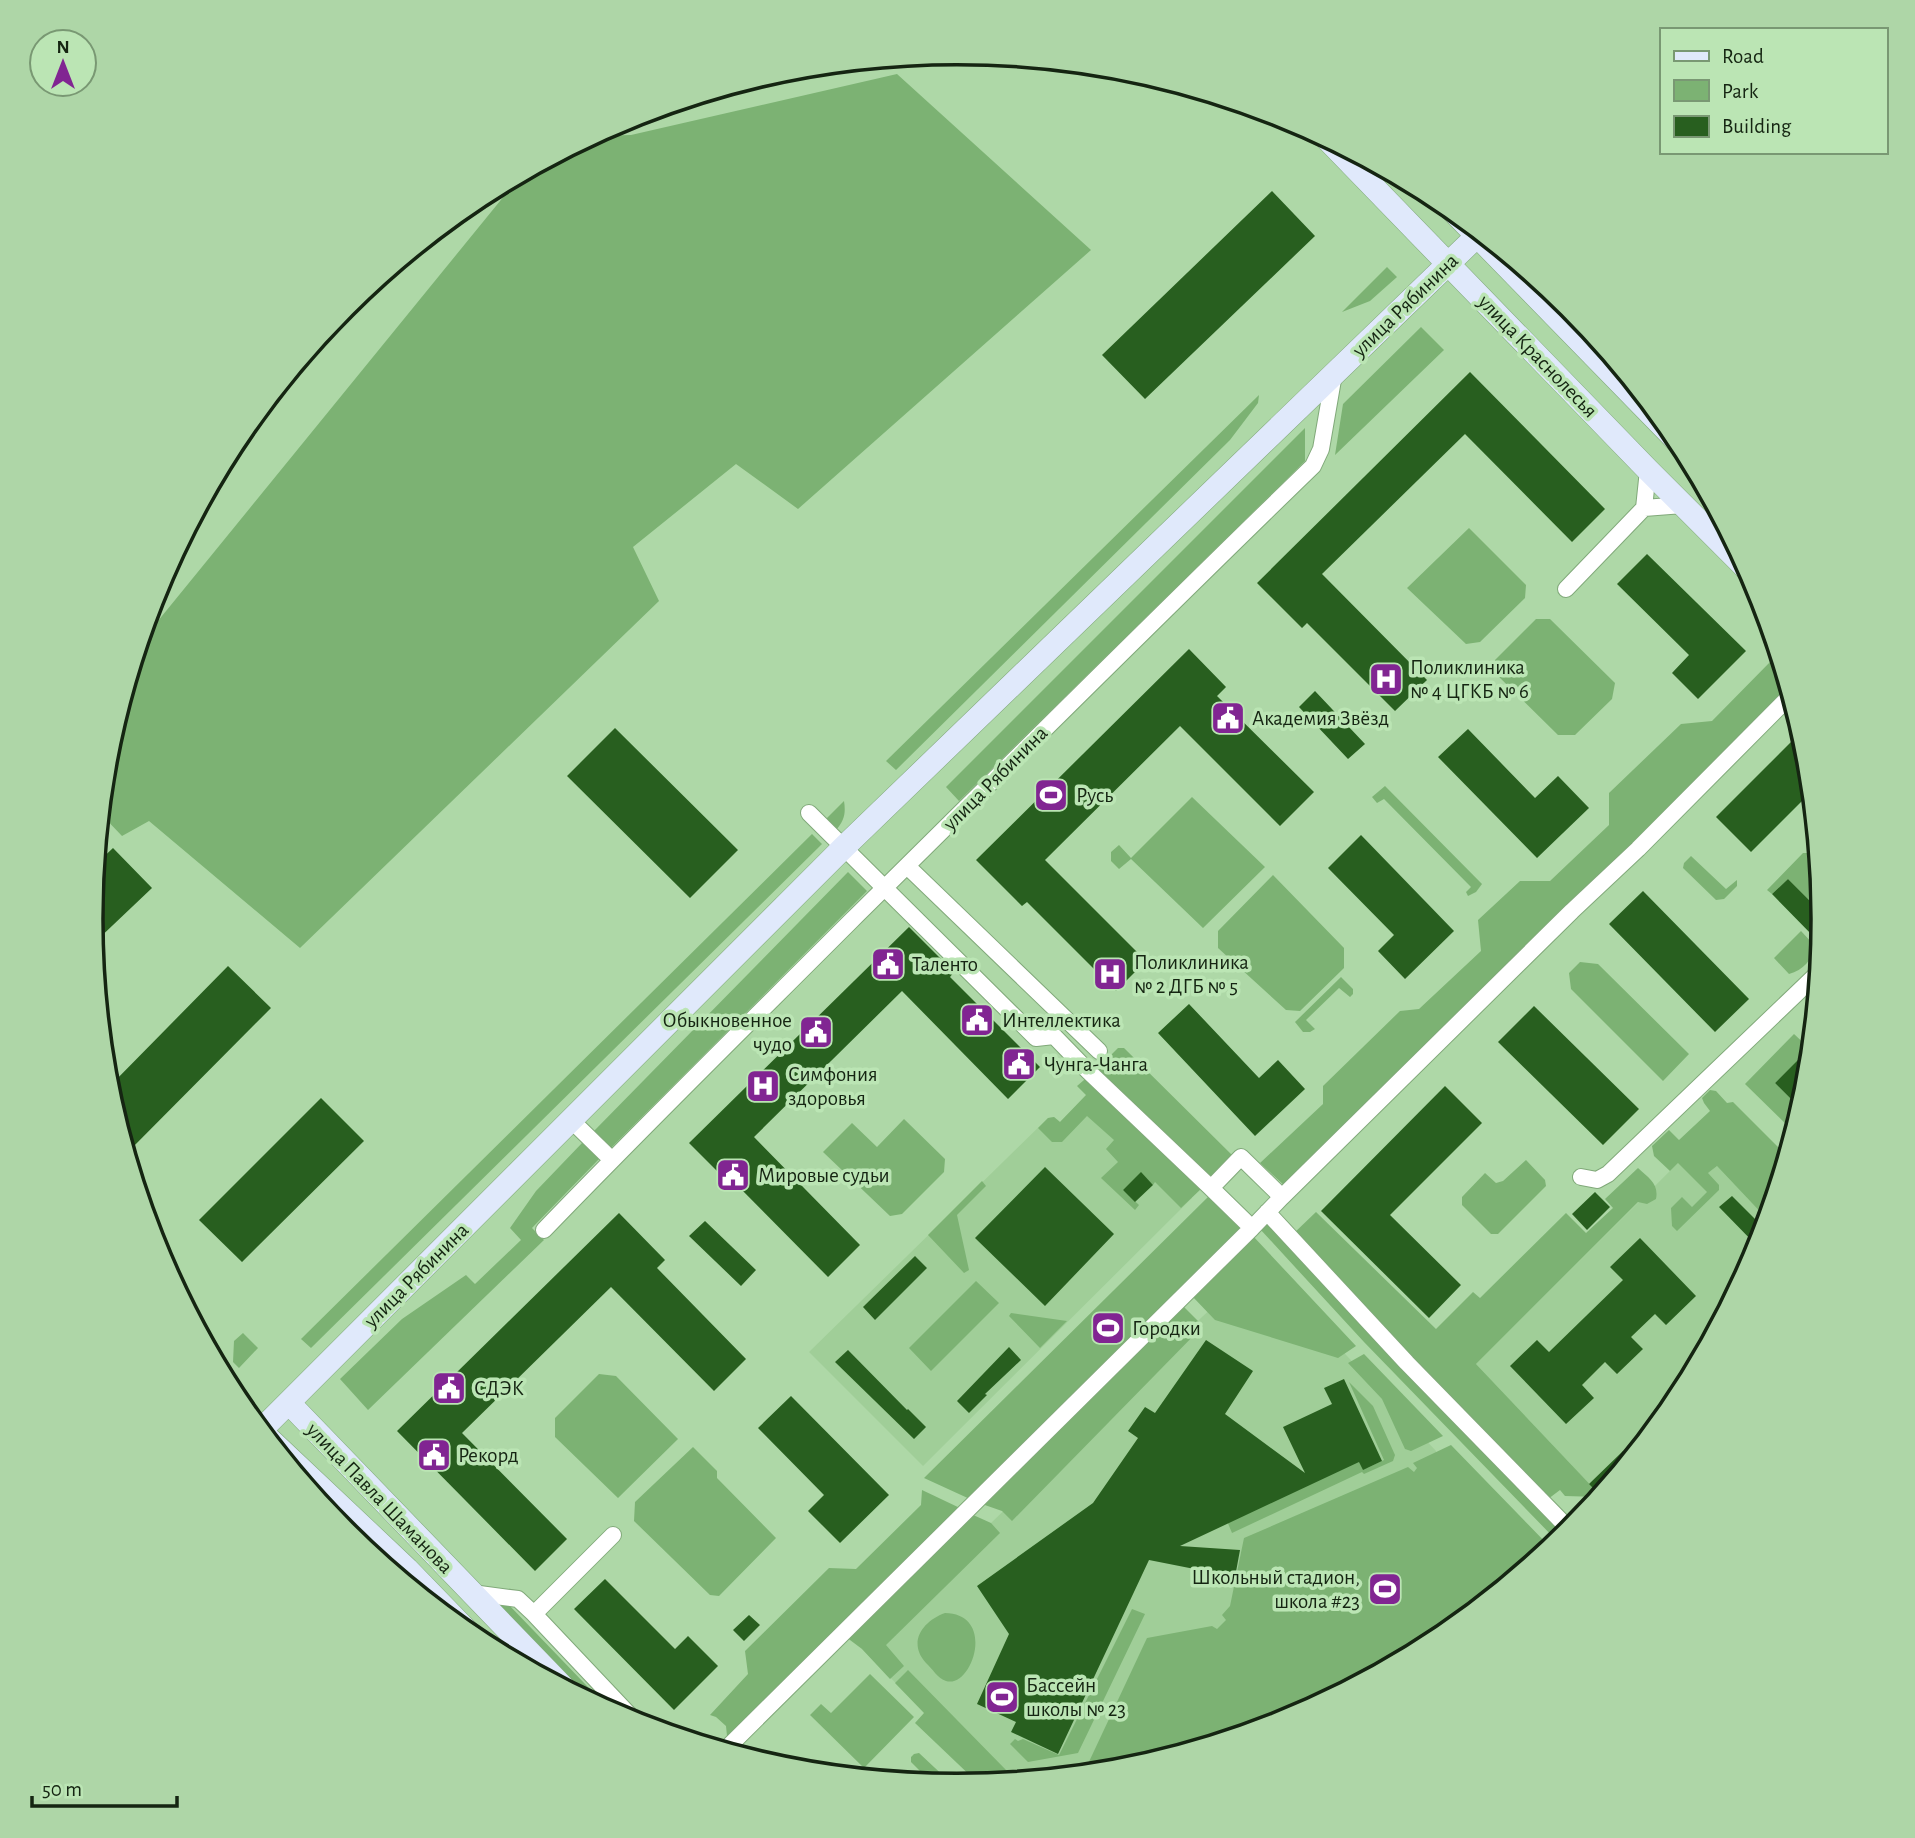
<svg xmlns="http://www.w3.org/2000/svg" width="1915" height="1838" font-family="'Alegreya Sans',sans-serif">
<style>
.built{fill:#a0ce98}
.green{fill:#7cb273}
.building{fill:#285f1f}
.lines{fill:none;stroke-linecap:round;stroke-linejoin:round}
.street-casing{stroke:#81a97a;stroke-width:18}
.secondary-casing{stroke:#81a97a;stroke-width:24}
.street{stroke:#fff;stroke-width:16}
.secondary{stroke:#e0e9fb;stroke-width:23}
.labels{text-anchor:middle;stroke-width:7;stroke-linejoin:round;paint-order:stroke}
.street-label{font-size:21px;fill:#152512;stroke:#bbe5b4}
.poi-label{font-size:21px;fill:#152512;stroke:#bbe5b4;text-anchor:start}
.rim{fill:none;stroke:#152512;stroke-width:3.5}
</style>
<rect width="100%" height="100%" fill="#aed8a7"/>
<path class="built" d="M 1087,1095 L 1192,1198 L 923,1466 L 809,1352 L 1048,1118 L 1054,1117 L 1060,1122 Z
M 1688,1153 L 1708,1173 L 1717,1166 L 1767,1219 L 1758,1251 L 1678,1401 L 1600,1495 L 1476,1364 Z
M 1260,1263 L 1436,1451 L 1439,1640 L 1289,1720 L 1126,1769 L 994,1782 L 862,1649 L 1202,1317 Z"/>
<path class="green" d="M 897,74 L 1091,250 L 798,509 L 736,464 L 633,547 L 659,601 L 300,948 L 149,821 L 122,836 L 101,814 L 108,750 L 140,643 L 522,174 L 593,136 L 631,135 Z
M 1387,267 L 1397,277 L 1370,301 L 1342,312 Z
M 1421,327 L 1444,350 L 1335,455 L 1343,404 Z
M 1259,395 L 1258,403 L 1230,440 L 896,770 L 886,761 Z
M 1305,428 L 1305,461 L 959,801 L 946,787 Z
M 1469,528 L 1526,585 L 1525,598 L 1480,642 L 1466,644 L 1407,588 Z
M 1536,619 L 1550,619 L 1615,683 L 1612,699 L 1575,735 L 1558,735 L 1495,673 L 1495,660 Z
M 1772,660 L 1783,670 L 1789,690 L 1286,1187 L 1260,1163 L 1323,1104 L 1323,1086 L 1400,1011 L 1419,1009 L 1481,951 L 1478,920 L 1520,881 L 1550,881 L 1609,825 L 1609,793 L 1681,724 L 1712,721 Z
M 1385,786 L 1482,884 L 1476,892 L 1468,896 L 1466,892 L 1471,887 L 1384,799 L 1377,803 L 1372,797 Z
M 1192,797 L 1265,867 L 1203,928 L 1131,859 L 1119,869 L 1111,861 L 1111,852 L 1119,845 L 1131,858 Z
M 844,801 C 846,814 844,821 836,830 L 826,819 Z
M 812,834 L 822,844 L 311,1348 L 301,1339 Z
M 1803,853 L 1813,853 L 1818,858 L 1818,863 L 1811,871 L 1820,881 L 1824,915 L 1788,879 L 1772,894 L 1767,890 Z
M 1691,856 L 1726,889 L 1737,880 L 1737,886 L 1724,899 L 1716,900 L 1683,868 L 1684,863 Z
M 848,872 L 867,891 L 611,1148 L 594,1131 Z
M 1273,875 L 1344,948 L 1344,968 L 1300,1011 L 1286,1010 L 1218,948 L 1218,931 Z
M 1801,931 L 1814,945 C 1813,960 1803,970 1789,974 L 1774,958 Z
M 1580,962 L 1598,964 L 1689,1054 L 1663,1081 L 1571,989 L 1569,973 Z
M 1341,977 L 1353,989 L 1353,994 L 1350,997 L 1339,988 L 1306,1020 L 1315,1029 L 1310,1032 L 1303,1032 L 1295,1022 Z
M 1794,1034 L 1810,1049 L 1775,1083 L 1801,1109 L 1794,1132 L 1745,1084 Z
M 1118,1048 L 1124,1048 L 1235,1158 L 1212,1180 L 1098,1073 L 1099,1067 Z
M 1089,1079 L 1202,1188 L 1181,1208 L 1155,1182 L 1153,1185 L 1141,1173 L 1123,1190 L 1139,1205 L 1135,1210 L 1101,1178 L 1118,1162 L 1106,1149 L 1114,1140 L 1087,1116 L 1062,1142 L 1052,1142 L 1038,1128 L 1048,1118 L 1054,1117 L 1060,1122 L 1086,1095 L 1077,1086 L 1084,1080 Z
M 1710,1090 L 1716,1091 L 1727,1103 L 1733,1102 L 1787,1156 L 1767,1219 L 1717,1166 L 1708,1173 L 1719,1185 L 1719,1190 L 1677,1231 L 1672,1226 L 1671,1208 L 1682,1197 L 1692,1207 L 1707,1192 L 1678,1163 L 1670,1171 L 1654,1156 L 1652,1146 L 1669,1130 L 1679,1140 L 1710,1111 L 1704,1103 L 1702,1098 Z
M 904,1119 L 945,1159 L 944,1172 L 902,1214 L 890,1216 L 823,1152 L 852,1123 L 877,1147 Z
M 583,1142 L 599,1159 L 532,1228 L 544,1240 L 368,1410 L 340,1379 L 402,1319 L 466,1275 L 475,1284 L 521,1240 L 510,1228 L 536,1191 Z
M 1526,1160 L 1545,1180 L 1546,1186 L 1498,1234 L 1491,1234 L 1462,1205 L 1462,1197 L 1485,1173 L 1496,1183 L 1503,1181 Z
M 1638,1168 C 1649,1178 1659,1184 1656,1199 L 1647,1204 L 1638,1202 L 1476,1364 L 1600,1495 L 1599,1497 L 1565,1496 L 1560,1490 L 1548,1499 L 1292,1235 L 1316,1212 L 1436,1329 L 1473,1292 L 1480,1298 L 1566,1213 L 1586,1233 L 1613,1208 L 1605,1199 Z
M 982,1181 L 986,1186 L 957,1215 L 969,1270 L 964,1273 L 928,1235 Z
M 1209,1196 L 1244,1228 L 972,1500 L 924,1478 Z
M 1268,1220 L 1567,1535 L 1558,1542 L 1364,1342 L 1260,1229 Z
M 1252,1235 L 1356,1346 L 1338,1358 L 1215,1320 L 1192,1296 Z
M 976,1281 L 999,1303 L 931,1371 L 909,1348 Z
M 1182,1305 L 1203,1326 L 1012,1521 L 1002,1511 L 982,1504 Z
M 1011,1313 L 1067,1321 L 1040,1348 L 1009,1316 Z
M 243,1333 L 258,1348 L 239,1368 L 233,1362 L 234,1341 Z
M 1364,1354 L 1443,1436 L 1411,1451 L 1405,1449 L 1382,1399 L 1348,1363 Z
M 599,1374 L 616,1376 L 678,1439 L 618,1498 L 555,1437 L 555,1418 Z
M 1349,1382 L 1373,1406 L 1395,1455 L 1393,1461 L 1364,1474 L 1362,1472 L 1232,1533 L 1227,1521 L 1360,1458 L 1367,1468 L 1384,1460 Z
M 1451,1445 L 1551,1548 L 1439,1640 L 1289,1720 L 1126,1769 L 1093,1772 L 1087,1766 L 1147,1638 L 1212,1626 L 1217,1629 L 1226,1620 L 1222,1615 L 1230,1606 L 1244,1538 L 1408,1467 L 1414,1472 L 1417,1468 L 1413,1463 Z
M 693,1447 L 717,1471 L 717,1478 L 776,1538 L 719,1596 L 710,1595 L 634,1521 L 635,1502 Z
M 922,1490 L 962,1509 L 734,1737 L 727,1736 L 726,1726 L 716,1717 L 710,1715 L 748,1674 L 745,1651 L 829,1568 L 856,1569 L 921,1505 Z
M 971,1514 L 991,1523 L 1000,1533 L 886,1645 L 904,1666 L 890,1679 L 862,1649 L 846,1637 Z
M 497,1604 L 509,1605 L 612,1712 L 590,1700 Z
M 1132,1609 L 1145,1614 L 1078,1753 L 1028,1762 L 1010,1744 L 1015,1739 L 1018,1741 L 1023,1739 L 1059,1755 Z
M 945,1613 C 997,1614 972,1689 946,1681 C 938,1679 932,1668 926,1663 C 907,1642 923,1621 945,1613 Z
M 908,1670 L 1006,1770 L 994,1782 L 978,1783 L 915,1723 L 924,1713 L 895,1683 Z
M 870,1674 L 914,1717 L 864,1768 L 810,1715 L 821,1704 L 831,1713 Z
M 919,1753 L 950,1782 L 950,1785 L 932,1783 L 911,1762 L 911,1757 L 914,1754 Z"/>
<path class="building" d="M 1272,191 L 1315,236 L 1145,399 L 1102,355 Z
M 1470,372 L 1605,509 L 1572,542 L 1465,434 L 1322,574 L 1427,680 L 1395,711 L 1307,623 L 1302,628 L 1257,583 Z
M 1647,554 L 1746,651 L 1698,699 L 1672,673 L 1689,655 L 1617,584 Z
M 1189,649 L 1226,687 L 1217,696 L 1314,792 L 1280,826 L 1180,726 L 1045,860 L 1146,961 L 1116,991 L 1027,902 L 1022,906 L 976,860 Z
M 1315,691 L 1365,744 L 1348,759 L 1299,707 Z
M 615,728 L 738,850 L 690,898 L 567,776 Z
M 1468,729 L 1535,798 L 1558,776 L 1589,808 L 1537,858 L 1438,757 Z
M 1802,731 L 1807,750 L 1811,792 L 1751,852 L 1716,817 Z
M 1361,835 L 1454,931 L 1405,979 L 1378,951 L 1394,935 L 1328,868 Z
M 113,848 L 152,888 L 93,944 L 91,919 L 96,864 Z
M 1788,879 L 1824,915 L 1823,931 L 1815,938 L 1772,894 Z
M 1643,891 L 1749,999 L 1715,1032 L 1609,924 Z
M 909,927 L 954,972 L 950,977 L 1040,1067 L 1008,1099 L 902,991 L 754,1137 L 860,1245 L 828,1277 L 738,1186 L 735,1189 L 689,1143 Z
M 228,966 L 271,1008 L 127,1153 L 108,1088 Z
M 1189,1004 L 1259,1078 L 1278,1060 L 1305,1089 L 1255,1136 L 1158,1033 Z
M 1534,1006 L 1639,1109 L 1603,1145 L 1498,1042 Z
M 1811,1047 L 1807,1088 L 1801,1109 L 1775,1083 Z
M 1445,1086 L 1482,1123 L 1390,1215 L 1461,1285 L 1429,1318 L 1321,1211 Z
M 321,1098 L 364,1141 L 242,1262 L 199,1220 Z
M 1045,1167 L 1114,1234 L 1045,1306 L 975,1238 Z
M 1141,1172 L 1153,1185 L 1135,1202 L 1123,1190 Z
M 1595,1192 L 1610,1207 L 1587,1230 L 1572,1214 Z
M 1732,1196 L 1765,1229 L 1759,1248 L 1719,1207 Z
M 619,1213 L 665,1260 L 657,1268 L 746,1359 L 714,1391 L 611,1287 L 462,1433 L 567,1539 L 535,1571 L 397,1431 Z
M 705,1221 L 756,1270 L 741,1286 L 689,1236 Z
M 1640,1238 L 1696,1296 L 1666,1325 L 1655,1314 L 1631,1337 L 1643,1349 L 1617,1374 L 1605,1362 L 1582,1385 L 1594,1398 L 1566,1424 L 1510,1366 L 1537,1340 L 1549,1352 L 1623,1280 L 1610,1267 Z
M 915,1256 L 927,1268 L 875,1320 L 863,1307 Z
M 1206,1340 L 1253,1371 L 1225,1414 L 1305,1473 L 1283,1427 L 1332,1404 L 1324,1388 L 1344,1379 L 1382,1461 L 1363,1470 L 1359,1462 L 1180,1546 L 1240,1550 L 1235,1577 L 1149,1560 L 1058,1754 L 1011,1732 L 1016,1722 L 977,1704 L 1009,1634 L 977,1586 L 1093,1503 L 1138,1438 L 1128,1431 L 1145,1407 L 1155,1413 Z
M 1009,1347 L 1021,1360 L 985,1394 L 987,1395 L 969,1413 L 957,1401 Z
M 848,1350 L 907,1410 L 908,1409 L 926,1427 L 914,1439 L 835,1362 Z
M 791,1396 L 889,1495 L 840,1543 L 808,1511 L 824,1495 L 758,1428 Z
M 1623,1451 L 1631,1458 L 1600,1495 L 1589,1484 Z
M 605,1579 L 675,1649 L 688,1636 L 718,1666 L 674,1710 L 574,1609 Z
M 749,1615 L 760,1625 L 744,1641 L 733,1630 Z"/>
<g class="lines">
<g class="street-casing">
<path id="street" d="M 1648,470 L 1644,508 L 1683,505
M 1566,589 L 1644,508
M 809,813 L 1036,1038 L 1054,1036 L 1088,1071 L 1211,1188
M 907,866 L 1099,1051
M 571,1120 L 612,1160
M 1241,1157 L 1282,1197 L 1252,1228 L 1211,1188 Z
M 1581,1177 L 1597,1180 L 1608,1174 L 1819,972
M 1282,1197 L 1572,911 L 1638,849 L 1791,695
M 1267,1212 L 1407,1363 L 1571,1531
M 544,1230 C 645,1125 748,1024 851,921 C 1005,769 1158,616 1313,466 L 1321,449 L 1334,374
M 472,1593 L 518,1599 L 534,1614 L 637,1723
M 534,1614 L 613,1535
M 725,1750 L 1252,1228"/>
</g>
<g class="secondary-casing">
<path id="secondary" d="M 1327,139 L 1648,470 L 1750,572
M 1447,205 L 1683,447
M 289,1403 L 562,1686
M 261,1430 L 844,847 L 1477,236
M 265,1435 L 407,1569 L 472,1636"/>
</g>
<use href="#street" class="street"/>
<use href="#secondary" class="secondary"/>
</g>
<defs>
<g id="hospital-square" transform="scale(1.75)"><rect x="-9" y="-9" width="18" height="18" rx="4" fill="#812592" stroke="#bbe5b4"/><path d="M-5-5h3v3.5h4V-5h3V5h-3V1.5h-4V5h-3Z" fill="#fff"/></g>
<g id="civic-square" transform="scale(1.75)"><rect x="-9" y="-9" width="18" height="18" rx="4" fill="#812592" stroke="#bbe5b4"/><path d="M-.6-6.5H3V-4.5H.6V-3L4-1V1h2V6H-6V1h2V-1L-.6-3ZM-1.2 2.5V6h2.4V2.5Z" fill="#fff"/></g>
<g id="stadium-square" transform="scale(1.75)"><rect x="-9" y="-9" width="18" height="18" rx="4" fill="#812592" stroke="#bbe5b4"/><path d="M0-5a6.5 5 0 1 0 0 10a6.5 5 0 1 0 0-10ZM-3.5-1.8h7v3.6h-7Z" fill="#fff"/></g>
</defs>
<g fill-rule="evenodd">
<use href="#hospital-square" x="1386" y="679"/>
<use href="#civic-square" x="1228" y="718"/>
<use href="#stadium-square" x="1051" y="795"/>
<use href="#civic-square" x="888" y="964"/>
<use href="#hospital-square" x="1110" y="974"/>
<use href="#civic-square" x="977" y="1020"/>
<use href="#civic-square" x="816" y="1032"/>
<use href="#civic-square" x="1019" y="1064"/>
<use href="#hospital-square" x="763" y="1086"/>
<use href="#civic-square" x="733" y="1175"/>
<use href="#stadium-square" x="1108" y="1328"/>
<use href="#civic-square" x="449" y="1388"/>
<use href="#civic-square" x="434" y="1455"/>
<use href="#stadium-square" x="1385" y="1589"/>
<use href="#stadium-square" x="1002" y="1697"/>
</g>
<g class="labels">
<g class="street-label">
<text transform="translate(1405 305) rotate(-44)" y="7">улица Рябинина</text>
<text transform="translate(1538 356) rotate(46)" y="7">улица Краснолесья</text>
<text transform="translate(995 778) rotate(-45)" y="7">улица Рябинина</text>
<text transform="translate(416 1275) rotate(-45)" y="7">улица Рябинина</text>
<text transform="translate(380 1498) rotate(46)" y="7">улица Павла Шаманова</text>
</g>
<g class="poi-label">
<text x="1410" y="674">Поликлиника<tspan x="1410" dy="24">№ 4 ЦГКБ № 6</tspan></text>
<text x="1252" y="725">Академия Звёзд</text>
<text x="1076" y="802">Русь</text>
<text x="1134" y="969">Поликлиника<tspan x="1134" dy="24">№ 2 ДГБ № 5</tspan></text>
<text x="912" y="971">Таленто</text>
<text x="792" y="1027" text-anchor="end">Обыкновенное<tspan x="792" dy="24">чудо</tspan></text>
<text x="1002" y="1027">Интеллектика</text>
<text x="1044" y="1071">Чунга-Чанга</text>
<text x="788" y="1081">Симфония<tspan x="788" dy="24">здоровья</tspan></text>
<text x="758" y="1182">Мировые судьи</text>
<text x="1132" y="1335">Городки</text>
<text x="474" y="1395">СДЭК</text>
<text x="458" y="1462">Рекорд</text>
<text x="1360" y="1584" text-anchor="end">Школьный стадион,<tspan x="1360" dy="24">школа #23</tspan></text>
<text x="1026" y="1692">Бассейн<tspan x="1026" dy="24">школы № 23</tspan></text>
</g>
</g>
<path d="M0 0H1915V1838H0ZM103 919a854 854 0 1 1 1708 0a854 854 0 1 1-1708 0Z" fill="#aed6a7" fill-rule="evenodd"/>
<path class="rim" d="M103 919a854 854 0 1 1 1708 0a854 854 0 1 1-1708 0Z"/>
<rect x="1660" y="28" width="228" height="126" fill="#bbe5b4" stroke="#799873" stroke-width="2"/>
<rect x="1674" y="51" width="35" height="10" fill="#e0e9fb" stroke="#799873" stroke-width="2"/>
<text x="1722" y="63" font-size="21" fill="#152512">Road</text>
<rect x="1674" y="80" width="35" height="21" fill="#7cb273" stroke="#799873" stroke-width="2"/>
<text x="1722" y="98" font-size="21" fill="#152512">Park</text>
<rect x="1674" y="116" width="35" height="21" fill="#285f1f" stroke="#799873" stroke-width="2"/>
<text x="1722" y="133" font-size="21" fill="#152512">Building</text>
<g transform="translate(63 63)"><circle r="33" fill="#bbe5b4" stroke="#799873" stroke-width="2"/>
<path d="M0-5L12 26L0 18L-12 26Z" fill="#812592"/>
<text y="-10" font-size="19" font-weight="bold" text-anchor="middle" fill="#152512">N</text>
</g>
<path d="M32 1796v10h145v-10" fill="none" stroke="#152512" stroke-width="3.5"/>
<text x="42" y="1796" font-size="21" fill="#152512" stroke="#bbe5b4" stroke-width="5" paint-order="stroke">50 m</text>
</svg>
